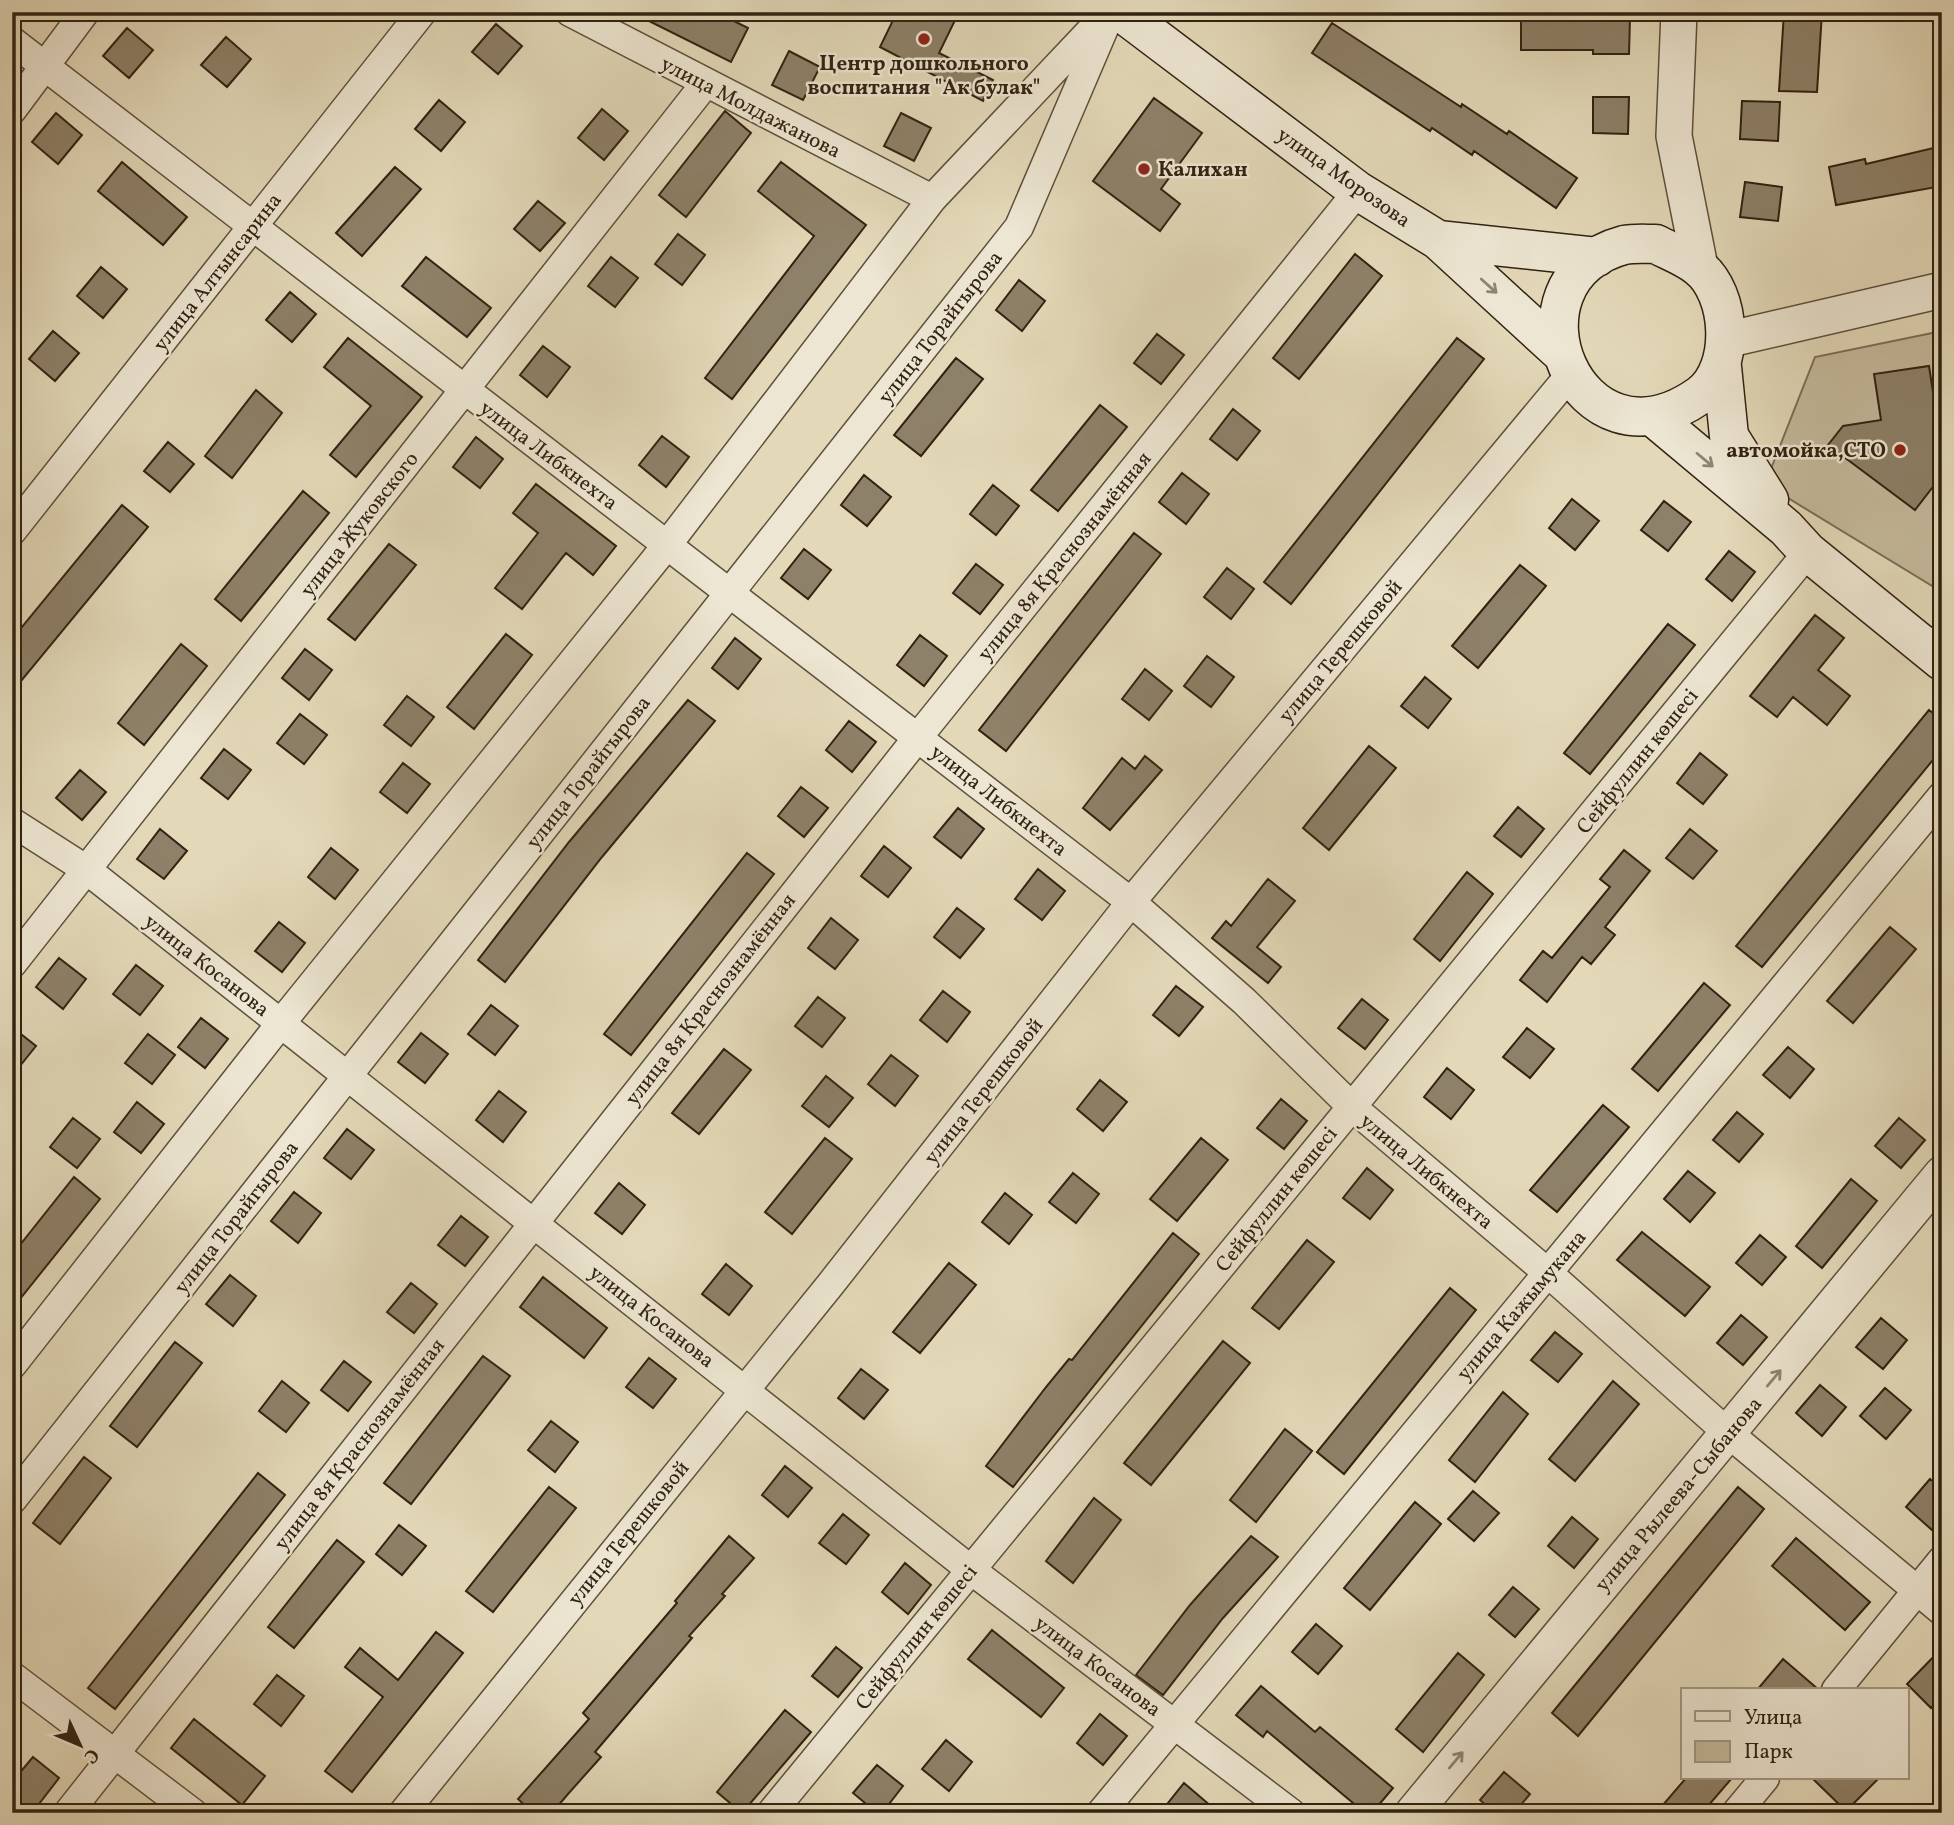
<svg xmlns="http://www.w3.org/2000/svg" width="1954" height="1825" font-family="Vollkorn,serif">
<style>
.green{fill:#c5ba9d;stroke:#7b6e58;stroke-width:2}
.building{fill:#8e8169;stroke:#312212;stroke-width:2}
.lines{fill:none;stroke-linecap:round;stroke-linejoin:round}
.service-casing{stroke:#5e503c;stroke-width:17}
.minor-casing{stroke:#5e503c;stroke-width:31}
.tertiary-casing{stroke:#5e503c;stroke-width:38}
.secondary-casing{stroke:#312212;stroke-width:41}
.service{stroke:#ede6d2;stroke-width:14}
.minor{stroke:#ede6d2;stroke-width:28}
.tertiary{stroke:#ede6d2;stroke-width:35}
.secondary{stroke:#ede6d2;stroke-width:38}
.oneway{stroke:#8f8472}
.poi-dot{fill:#8f2418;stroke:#ede6d2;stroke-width:2.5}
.labels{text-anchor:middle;stroke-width:5;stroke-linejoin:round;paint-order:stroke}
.poi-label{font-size:21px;font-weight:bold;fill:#312212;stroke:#ede6d2}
.street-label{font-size:21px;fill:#312212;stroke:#ede6d2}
</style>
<rect width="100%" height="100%" fill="#e3d9b9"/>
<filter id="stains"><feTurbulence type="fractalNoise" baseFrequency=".00286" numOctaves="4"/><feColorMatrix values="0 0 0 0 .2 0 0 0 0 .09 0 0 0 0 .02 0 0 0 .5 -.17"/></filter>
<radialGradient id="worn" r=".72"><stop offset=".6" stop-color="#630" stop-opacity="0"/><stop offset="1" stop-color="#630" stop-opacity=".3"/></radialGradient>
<path class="green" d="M 1942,331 L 1942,592 L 1765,484 L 1815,357 Z"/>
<path class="building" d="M 631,12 L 716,12 L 748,28 L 731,62 Z
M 897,12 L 959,12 L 939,53 L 993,80 L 983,101 L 880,47 Z
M 1784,12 L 1822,12 L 1817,92 L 1779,91 Z
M 1521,13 L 1630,18 L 1629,54 L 1593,54 L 1593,50 L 1521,50 Z
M 1332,23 L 1461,107 L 1462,104 L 1507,134 L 1509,131 L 1577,178 L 1556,208 L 1474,151 L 1472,155 L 1432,128 L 1430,131 L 1312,53 Z
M 496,24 L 522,46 L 498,74 L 472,52 Z
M 127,28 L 153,50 L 129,78 L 103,56 Z
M 226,37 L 251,59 L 227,87 L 201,65 Z
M 789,51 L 820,67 L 803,100 L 772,85 Z
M 1593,97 L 1629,97 L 1628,134 L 1593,133 Z
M 1154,98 L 1202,133 L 1161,189 L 1180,204 L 1160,231 L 1093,181 Z
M 439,100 L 465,122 L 441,151 L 415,129 Z
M 1742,101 L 1780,102 L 1778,141 L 1740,139 Z
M 602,109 L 628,131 L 604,160 L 578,138 Z
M 725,111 L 751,133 L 686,217 L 659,195 Z
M 56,113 L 82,135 L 58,164 L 32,142 Z
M 901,113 L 931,128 L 914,161 L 884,146 Z
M 1942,146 L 1942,186 L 1836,205 L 1829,167 L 1865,159 L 1866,164 Z
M 122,162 L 187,217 L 163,245 L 98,191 Z
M 781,162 L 866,225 L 732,399 L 705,378 L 814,236 L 758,191 Z
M 395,167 L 421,189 L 362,256 L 336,233 Z
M 1745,182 L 1782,187 L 1778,221 L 1740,217 Z
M 538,201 L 565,223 L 540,251 L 514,229 Z
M 678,234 L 705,255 L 682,285 L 655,264 Z
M 1355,254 L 1382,276 L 1299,379 L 1273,358 Z
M 426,257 L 491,308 L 467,337 L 402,286 Z
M 611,257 L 638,278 L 615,307 L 588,286 Z
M 101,267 L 127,289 L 103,318 L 77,296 Z
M 1019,280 L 1045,301 L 1022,331 L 996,310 Z
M 290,292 L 316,314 L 292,342 L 266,320 Z
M 53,331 L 79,353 L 55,381 L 29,359 Z
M 1157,334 L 1184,355 L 1161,384 L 1134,363 Z
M 348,338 L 422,397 L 356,477 L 330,455 L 371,406 L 324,367 Z
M 1457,338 L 1484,359 L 1291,604 L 1264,582 Z
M 543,346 L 570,367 L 547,397 L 520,375 Z
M 956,358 L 983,379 L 921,456 L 894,435 Z
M 1929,366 L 1936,412 L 1942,411 L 1942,475 L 1915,510 L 1828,445 L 1843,426 L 1881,420 L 1874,374 Z
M 256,390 L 282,413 L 232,478 L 205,456 Z
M 1100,405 L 1127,427 L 1058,511 L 1031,490 Z
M 1233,409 L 1260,431 L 1237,460 L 1210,439 Z
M 662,436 L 689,457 L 666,487 L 639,465 Z
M 476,437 L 503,459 L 480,488 L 453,467 Z
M 168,442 L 194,464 L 170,492 L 144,471 Z
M 1182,473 L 1209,494 L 1186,524 L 1159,502 Z
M 864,475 L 891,497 L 867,526 L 841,505 Z
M 536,484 L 616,546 L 593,575 L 566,553 L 522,609 L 495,588 L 538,533 L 513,513 Z
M 993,485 L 1019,506 L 996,535 L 970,514 Z
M 303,491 L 329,513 L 241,621 L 215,599 Z
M 1572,499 L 1599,521 L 1575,550 L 1549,528 Z
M 1664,501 L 1691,522 L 1668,551 L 1641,530 Z
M 122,505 L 148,527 L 12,692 L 12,639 Z
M 1134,533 L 1161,554 L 1006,751 L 979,730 Z
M 389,544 L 416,565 L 355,640 L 328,619 Z
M 804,549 L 831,570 L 808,599 L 781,578 Z
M 1729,551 L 1755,572 L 1732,601 L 1706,579 Z
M 976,564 L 1003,585 L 980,614 L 953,593 Z
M 1520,565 L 1546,586 L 1478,668 L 1452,646 Z
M 1227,568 L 1254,589 L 1231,619 L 1204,597 Z
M 1815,615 L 1844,638 L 1818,670 L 1850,696 L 1827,725 L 1793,697 L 1777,717 L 1750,696 Z
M 1668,624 L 1695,645 L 1590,774 L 1564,753 Z
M 506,634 L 532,655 L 474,729 L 447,707 Z
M 920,635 L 947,656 L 924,686 L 897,665 Z
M 735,638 L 761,659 L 738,689 L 712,668 Z
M 181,644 L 207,666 L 144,745 L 118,723 Z
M 305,649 L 332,670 L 309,700 L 282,678 Z
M 1207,656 L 1234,677 L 1211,707 L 1184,686 Z
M 1145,669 L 1172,691 L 1149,720 L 1122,699 Z
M 1425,677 L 1451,699 L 1428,728 L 1401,706 Z
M 407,696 L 434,717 L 411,746 L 384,725 Z
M 688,700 L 715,721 L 602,857 L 505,982 L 478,960 L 569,842 Z
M 1929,710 L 1942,720 L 1942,749 L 1762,967 L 1736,946 Z
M 300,714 L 327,735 L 304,764 L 277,743 Z
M 849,721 L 876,742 L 852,772 L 826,750 Z
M 1369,746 L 1396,768 L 1329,850 L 1303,828 Z
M 224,749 L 251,770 L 228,799 L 201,778 Z
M 1700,753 L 1727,775 L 1703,804 L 1677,783 Z
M 1145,756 L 1162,770 L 1110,830 L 1083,808 L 1122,758 L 1135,769 Z
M 403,763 L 430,784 L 407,813 L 380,792 Z
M 80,770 L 106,792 L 82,820 L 56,798 Z
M 801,787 L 828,808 L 804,837 L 778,816 Z
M 1518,807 L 1544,829 L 1521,857 L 1494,836 Z
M 958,808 L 984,829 L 961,858 L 934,837 Z
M 160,829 L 187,851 L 164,879 L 137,859 Z
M 1690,829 L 1717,851 L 1693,879 L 1666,858 Z
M 884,846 L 911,868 L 888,897 L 861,876 Z
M 331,848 L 358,870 L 335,899 L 308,877 Z
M 1624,850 L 1650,871 L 1605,927 L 1615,935 L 1591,964 L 1582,957 L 1547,1002 L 1520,980 L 1543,951 L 1552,958 L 1610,887 L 1600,879 Z
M 747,853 L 774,874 L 631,1055 L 604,1034 Z
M 1038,869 L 1065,891 L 1042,920 L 1015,899 Z
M 1467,872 L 1493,894 L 1440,961 L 1414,939 Z
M 1268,879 L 1295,901 L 1257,947 L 1281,967 L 1268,983 L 1212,938 L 1226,921 L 1231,926 Z
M 957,908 L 984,929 L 960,958 L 934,937 Z
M 831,918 L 858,940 L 835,969 L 808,948 Z
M 279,922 L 305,943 L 282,972 L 255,951 Z
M 1890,927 L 1916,949 L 1853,1023 L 1827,1001 Z
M 59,958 L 86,979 L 63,1009 L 36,987 Z
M 136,965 L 163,986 L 140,1015 L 113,994 Z
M 1704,983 L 1730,1005 L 1658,1091 L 1632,1069 Z
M 1176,986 L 1203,1007 L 1179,1036 L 1153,1015 Z
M 943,991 L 970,1012 L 947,1042 L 920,1020 Z
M 818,997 L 845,1018 L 822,1047 L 795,1026 Z
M 1362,999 L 1388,1020 L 1365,1049 L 1338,1028 Z
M 491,1005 L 518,1026 L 495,1055 L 468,1034 Z
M 201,1018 L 228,1039 L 205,1068 L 178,1047 Z
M 12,1027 L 36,1046 L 12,1076 Z
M 1527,1028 L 1554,1049 L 1530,1078 L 1503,1057 Z
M 421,1033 L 448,1054 L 425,1083 L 398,1062 Z
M 148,1034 L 175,1055 L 152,1084 L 125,1063 Z
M 1788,1047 L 1814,1069 L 1790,1098 L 1763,1075 Z
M 724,1049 L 751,1070 L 699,1134 L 672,1113 Z
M 891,1055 L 918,1076 L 895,1106 L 868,1084 Z
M 1447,1068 L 1474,1090 L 1451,1119 L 1424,1097 Z
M 826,1076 L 853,1098 L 829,1127 L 802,1106 Z
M 1100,1080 L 1127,1102 L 1103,1131 L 1077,1109 Z
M 499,1091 L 526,1112 L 503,1142 L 476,1120 Z
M 1281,1099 L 1307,1121 L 1284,1149 L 1257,1128 Z
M 137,1102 L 164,1124 L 141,1153 L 114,1132 Z
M 1603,1105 L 1629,1127 L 1557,1212 L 1530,1190 Z
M 1737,1112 L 1763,1134 L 1739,1162 L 1713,1140 Z
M 73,1118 L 100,1139 L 77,1168 L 50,1147 Z
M 1899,1118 L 1925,1140 L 1901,1168 L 1875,1146 Z
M 347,1129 L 374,1150 L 351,1179 L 324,1158 Z
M 825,1138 L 852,1159 L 792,1234 L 765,1212 Z
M 1201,1138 L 1228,1160 L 1177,1221 L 1150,1199 Z
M 1367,1168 L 1393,1190 L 1370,1219 L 1343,1198 Z
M 1688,1171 L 1715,1193 L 1690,1222 L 1664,1199 Z
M 1073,1173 L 1099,1194 L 1076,1223 L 1049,1202 Z
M 74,1177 L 100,1199 L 12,1309 L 12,1255 Z
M 1851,1179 L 1877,1201 L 1822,1268 L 1796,1246 Z
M 619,1183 L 645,1205 L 622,1234 L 595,1213 Z
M 294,1192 L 321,1213 L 298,1243 L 271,1221 Z
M 1005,1193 L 1032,1215 L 1009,1244 L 982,1222 Z
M 461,1216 L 488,1237 L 465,1266 L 438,1245 Z
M 1642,1232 L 1710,1287 L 1685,1316 L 1617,1260 Z
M 1173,1233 L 1199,1254 L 1013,1487 L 986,1466 L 1046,1387 L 1069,1359 L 1072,1360 Z
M 1760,1235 L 1786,1257 L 1762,1285 L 1736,1263 Z
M 1307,1240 L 1334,1262 L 1279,1329 L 1252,1308 Z
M 949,1263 L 976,1285 L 920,1353 L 893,1332 Z
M 726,1264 L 752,1286 L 729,1315 L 702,1294 Z
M 230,1275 L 256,1296 L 233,1326 L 206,1304 Z
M 543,1277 L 607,1328 L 584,1358 L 520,1307 Z
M 411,1283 L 437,1304 L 414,1333 L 387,1312 Z
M 1450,1288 L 1476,1310 L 1344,1474 L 1317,1452 Z
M 1741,1315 L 1767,1337 L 1743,1365 L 1717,1343 Z
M 1881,1318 L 1907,1340 L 1883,1369 L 1856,1347 Z
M 1555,1332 L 1582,1354 L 1558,1382 L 1531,1360 Z
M 1223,1341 L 1250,1363 L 1151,1485 L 1124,1463 Z
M 175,1342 L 202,1363 L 137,1447 L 110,1426 Z
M 483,1356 L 510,1376 L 411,1504 L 384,1483 Z
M 649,1358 L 676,1379 L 653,1408 L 626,1387 Z
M 344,1361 L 371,1382 L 348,1411 L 321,1390 Z
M 861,1369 L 888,1390 L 864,1419 L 838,1398 Z
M 282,1381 L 309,1403 L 286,1432 L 259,1411 Z
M 1613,1381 L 1639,1404 L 1575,1481 L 1549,1459 Z
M 1820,1385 L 1846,1407 L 1822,1436 L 1796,1413 Z
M 1885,1388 L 1911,1410 L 1886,1439 L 1860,1416 Z
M 1503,1392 L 1528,1414 L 1475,1482 L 1449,1460 Z
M 551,1421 L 578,1442 L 555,1472 L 528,1450 Z
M 1285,1429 L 1312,1451 L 1256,1522 L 1230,1500 Z
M 84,1457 L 111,1478 L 60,1544 L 33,1523 Z
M 785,1466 L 812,1488 L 788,1517 L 762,1495 Z
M 258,1473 L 285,1495 L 115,1709 L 88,1688 Z
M 1930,1479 L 1942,1489 L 1942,1518 L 1932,1530 L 1906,1507 Z
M 549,1487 L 576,1508 L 493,1612 L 466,1591 Z
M 1738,1487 L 1764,1509 L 1578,1736 L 1552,1713 Z
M 1473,1491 L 1499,1513 L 1474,1541 L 1448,1519 Z
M 1094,1498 L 1121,1520 L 1073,1583 L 1046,1561 Z
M 1415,1502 L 1441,1524 L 1370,1610 L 1344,1588 Z
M 843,1514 L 869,1535 L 846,1564 L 819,1543 Z
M 1572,1517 L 1598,1539 L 1574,1568 L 1548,1546 Z
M 399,1525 L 426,1546 L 402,1575 L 376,1554 Z
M 729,1536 L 754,1558 L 722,1594 L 725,1596 L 689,1636 L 692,1638 L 595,1752 L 601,1757 L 568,1794 L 552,1813 L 533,1813 L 518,1799 L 589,1719 L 583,1713 L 677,1603 L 675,1601 Z
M 1251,1536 L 1278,1557 L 1223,1618 L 1163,1695 L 1136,1675 L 1190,1605 Z
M 1796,1538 L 1870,1602 L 1845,1630 L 1772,1566 Z
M 337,1540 L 364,1562 L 294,1648 L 268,1627 Z
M 905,1563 L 931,1585 L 908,1614 L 882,1592 Z
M 1513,1587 L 1539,1609 L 1515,1637 L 1489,1615 Z
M 1316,1624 L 1342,1646 L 1318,1674 L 1292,1652 Z
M 992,1630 L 1064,1688 L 1041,1717 L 968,1659 Z
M 436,1632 L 463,1653 L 352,1792 L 325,1771 L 383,1697 L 345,1667 L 360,1648 L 398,1680 Z
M 836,1647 L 862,1668 L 838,1697 L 812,1676 Z
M 1942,1648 L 1942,1697 L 1931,1708 L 1907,1684 Z
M 1458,1653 L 1484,1675 L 1423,1752 L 1396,1729 Z
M 1783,1659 L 1819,1690 L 1757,1690 Z
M 277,1675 L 304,1696 L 281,1726 L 254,1704 Z
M 1261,1686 L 1315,1732 L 1320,1727 L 1393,1788 L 1372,1813 L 1365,1813 L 1267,1731 L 1263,1737 L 1236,1715 Z
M 785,1710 L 811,1732 L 742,1813 L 717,1792 Z
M 1100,1714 L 1127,1736 L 1103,1765 L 1077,1743 Z
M 194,1719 L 265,1776 L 242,1805 L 171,1748 Z
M 946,1740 L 972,1762 L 949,1791 L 922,1769 Z
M 33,1757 L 59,1778 L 32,1813 L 12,1813 L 12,1782 Z
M 877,1765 L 903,1786 L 882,1813 L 877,1813 L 853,1793 Z
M 1504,1772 L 1530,1794 L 1514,1813 L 1494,1813 L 1480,1800 Z
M 1686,1778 L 1732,1778 L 1702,1813 L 1656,1813 Z
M 1812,1778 L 1879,1778 L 1846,1811 Z
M 1184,1783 L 1219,1813 L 1160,1813 Z"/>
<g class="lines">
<g class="service-casing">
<path id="service" d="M 1922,643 L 1942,629"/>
</g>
<g class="minor-casing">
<path id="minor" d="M 570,12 L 932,199
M 12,41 L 1131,902 L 1244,1001 L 1352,1107 L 1548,1273 L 1728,1433 L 1942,1611
M 12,110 L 85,12
M 12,531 L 422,12
M 12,822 L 87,870 L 971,1570 L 1291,1813
M 12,964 L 705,84
M 12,1365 L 281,1023 L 667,545 L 932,199 L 1100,21
M 12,1500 L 1019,227 L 1111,12
M 12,1676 L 193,1813
M 1836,1690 L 1942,1560
M 68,1813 L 918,737 L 1358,191
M 403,1813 L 830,1285 L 1131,902 L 1570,375
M 771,1813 L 1808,552
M 1101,1813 L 1942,796
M 1736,1813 L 1765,1778"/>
</g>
<g class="tertiary-casing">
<path id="tertiary" d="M 1679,12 L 1674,136 L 1700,267
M 1726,340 L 1942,290
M 1413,1813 L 1942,1174"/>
</g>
<g class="secondary-casing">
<path id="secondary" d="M 1121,12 L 1358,191 L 1438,240 L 1559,351
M 1438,240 L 1597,257
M 1656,244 C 1669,251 1686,257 1698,267 C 1732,293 1736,369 1700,395 C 1577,482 1495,280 1624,245 C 1634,243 1646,244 1656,244 Z
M 1722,367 L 1729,436 L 1769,500
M 1652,416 L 1786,528 L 1808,552 L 1942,661"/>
</g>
<use href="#service" class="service"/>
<use href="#minor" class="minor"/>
<use href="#tertiary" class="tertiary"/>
<use href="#secondary" class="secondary"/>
</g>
<defs><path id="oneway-shaft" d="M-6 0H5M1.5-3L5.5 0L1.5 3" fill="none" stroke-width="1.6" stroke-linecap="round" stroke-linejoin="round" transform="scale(1.75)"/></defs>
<g class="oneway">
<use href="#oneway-shaft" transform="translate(1489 286) rotate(42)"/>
<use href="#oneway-shaft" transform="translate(1705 460) rotate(40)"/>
<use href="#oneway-shaft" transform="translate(1774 1378) rotate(-50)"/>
<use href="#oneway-shaft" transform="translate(1456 1760) rotate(-50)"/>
</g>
<g class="poi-dot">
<circle cx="924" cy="39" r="7"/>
<circle cx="1144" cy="169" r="7"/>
<circle cx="1900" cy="450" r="7"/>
</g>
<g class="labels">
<g class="poi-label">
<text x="924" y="70">Центр дошкольного<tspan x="924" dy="24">воспитания "Ак булак"</tspan></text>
<text x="1158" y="176" text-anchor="start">Калихан</text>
<text x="1886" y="457" text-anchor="end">автомойка,СТО</text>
</g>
<g class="street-label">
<text transform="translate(751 107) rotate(27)" y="7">улица Молдажанова</text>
<text transform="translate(1344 177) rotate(35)" y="7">улица Морозова</text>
<text transform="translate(217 272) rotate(-52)" y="7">улица Алтынсарина</text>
<text transform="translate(940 327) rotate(-52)" y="7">улица Торайгырова</text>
<text transform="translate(549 455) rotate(37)" y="7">улица Либкнехта</text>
<text transform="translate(359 524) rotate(-52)" y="7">улица Жуковского</text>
<text transform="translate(1064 556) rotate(-51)" y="7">улица 8я Краснознамённая</text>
<text transform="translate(1340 651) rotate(-50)" y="7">улица Терешковой</text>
<text transform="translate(1637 761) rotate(-51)" y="7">Сейфуллин көшесі</text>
<text transform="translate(588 772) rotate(-52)" y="7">улица Торайгырова</text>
<text transform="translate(999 800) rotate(38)" y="7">улица Либкнехта</text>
<text transform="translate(207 965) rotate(38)" y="7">улица Косанова</text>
<text transform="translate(710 999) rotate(-52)" y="7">улица 8я Краснознамённая</text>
<text transform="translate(983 1091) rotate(-52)" y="7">улица Терешковой</text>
<text transform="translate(1427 1171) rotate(40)" y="7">улица Либкнехта</text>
<text transform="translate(1276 1199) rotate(-51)" y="7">Сейфуллин көшесі</text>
<text transform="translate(236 1217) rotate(-52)" y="7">улица Торайгырова</text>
<text transform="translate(1521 1305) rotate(-50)" y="7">улица Кажымукана</text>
<text transform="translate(652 1316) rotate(38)" y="7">улица Косанова</text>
<text transform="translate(359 1444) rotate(-52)" y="7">улица 8я Краснознамённая</text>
<text transform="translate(1678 1494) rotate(-50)" y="7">улица Рылеева-Сыбанова</text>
<text transform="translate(628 1533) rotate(-51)" y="7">улица Терешковой</text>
<text transform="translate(916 1637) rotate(-51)" y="7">Сейфуллин көшесі</text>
<text transform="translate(1098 1666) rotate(37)" y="7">улица Косанова</text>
</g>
</g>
<rect width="1954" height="1825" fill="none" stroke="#e3d9b9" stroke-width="42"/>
<rect x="14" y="14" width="1926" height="1797" fill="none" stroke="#312212" stroke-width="3.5"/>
<rect x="21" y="21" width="1912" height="1783" fill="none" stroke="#312212" stroke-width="2"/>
<rect x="1681" y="1688" width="228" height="91" fill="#ede6d2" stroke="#a29885" stroke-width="2"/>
<rect x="1695" y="1711" width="35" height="10" fill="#ede6d2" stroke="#a29885" stroke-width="2"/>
<text x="1744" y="1724" font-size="21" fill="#312212">Улица</text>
<rect x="1695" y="1741" width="35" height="21" fill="#c5ba9d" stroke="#a29885" stroke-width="2"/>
<text x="1744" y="1758" font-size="21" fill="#312212">Парк</text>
<g transform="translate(80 1745) rotate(134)" stroke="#ede6d2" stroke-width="5" paint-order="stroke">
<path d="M0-5L12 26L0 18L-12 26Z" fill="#312212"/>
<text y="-10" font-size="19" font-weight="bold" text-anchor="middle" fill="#312212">С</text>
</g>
<rect width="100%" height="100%" filter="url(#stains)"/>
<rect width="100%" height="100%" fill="url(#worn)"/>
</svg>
